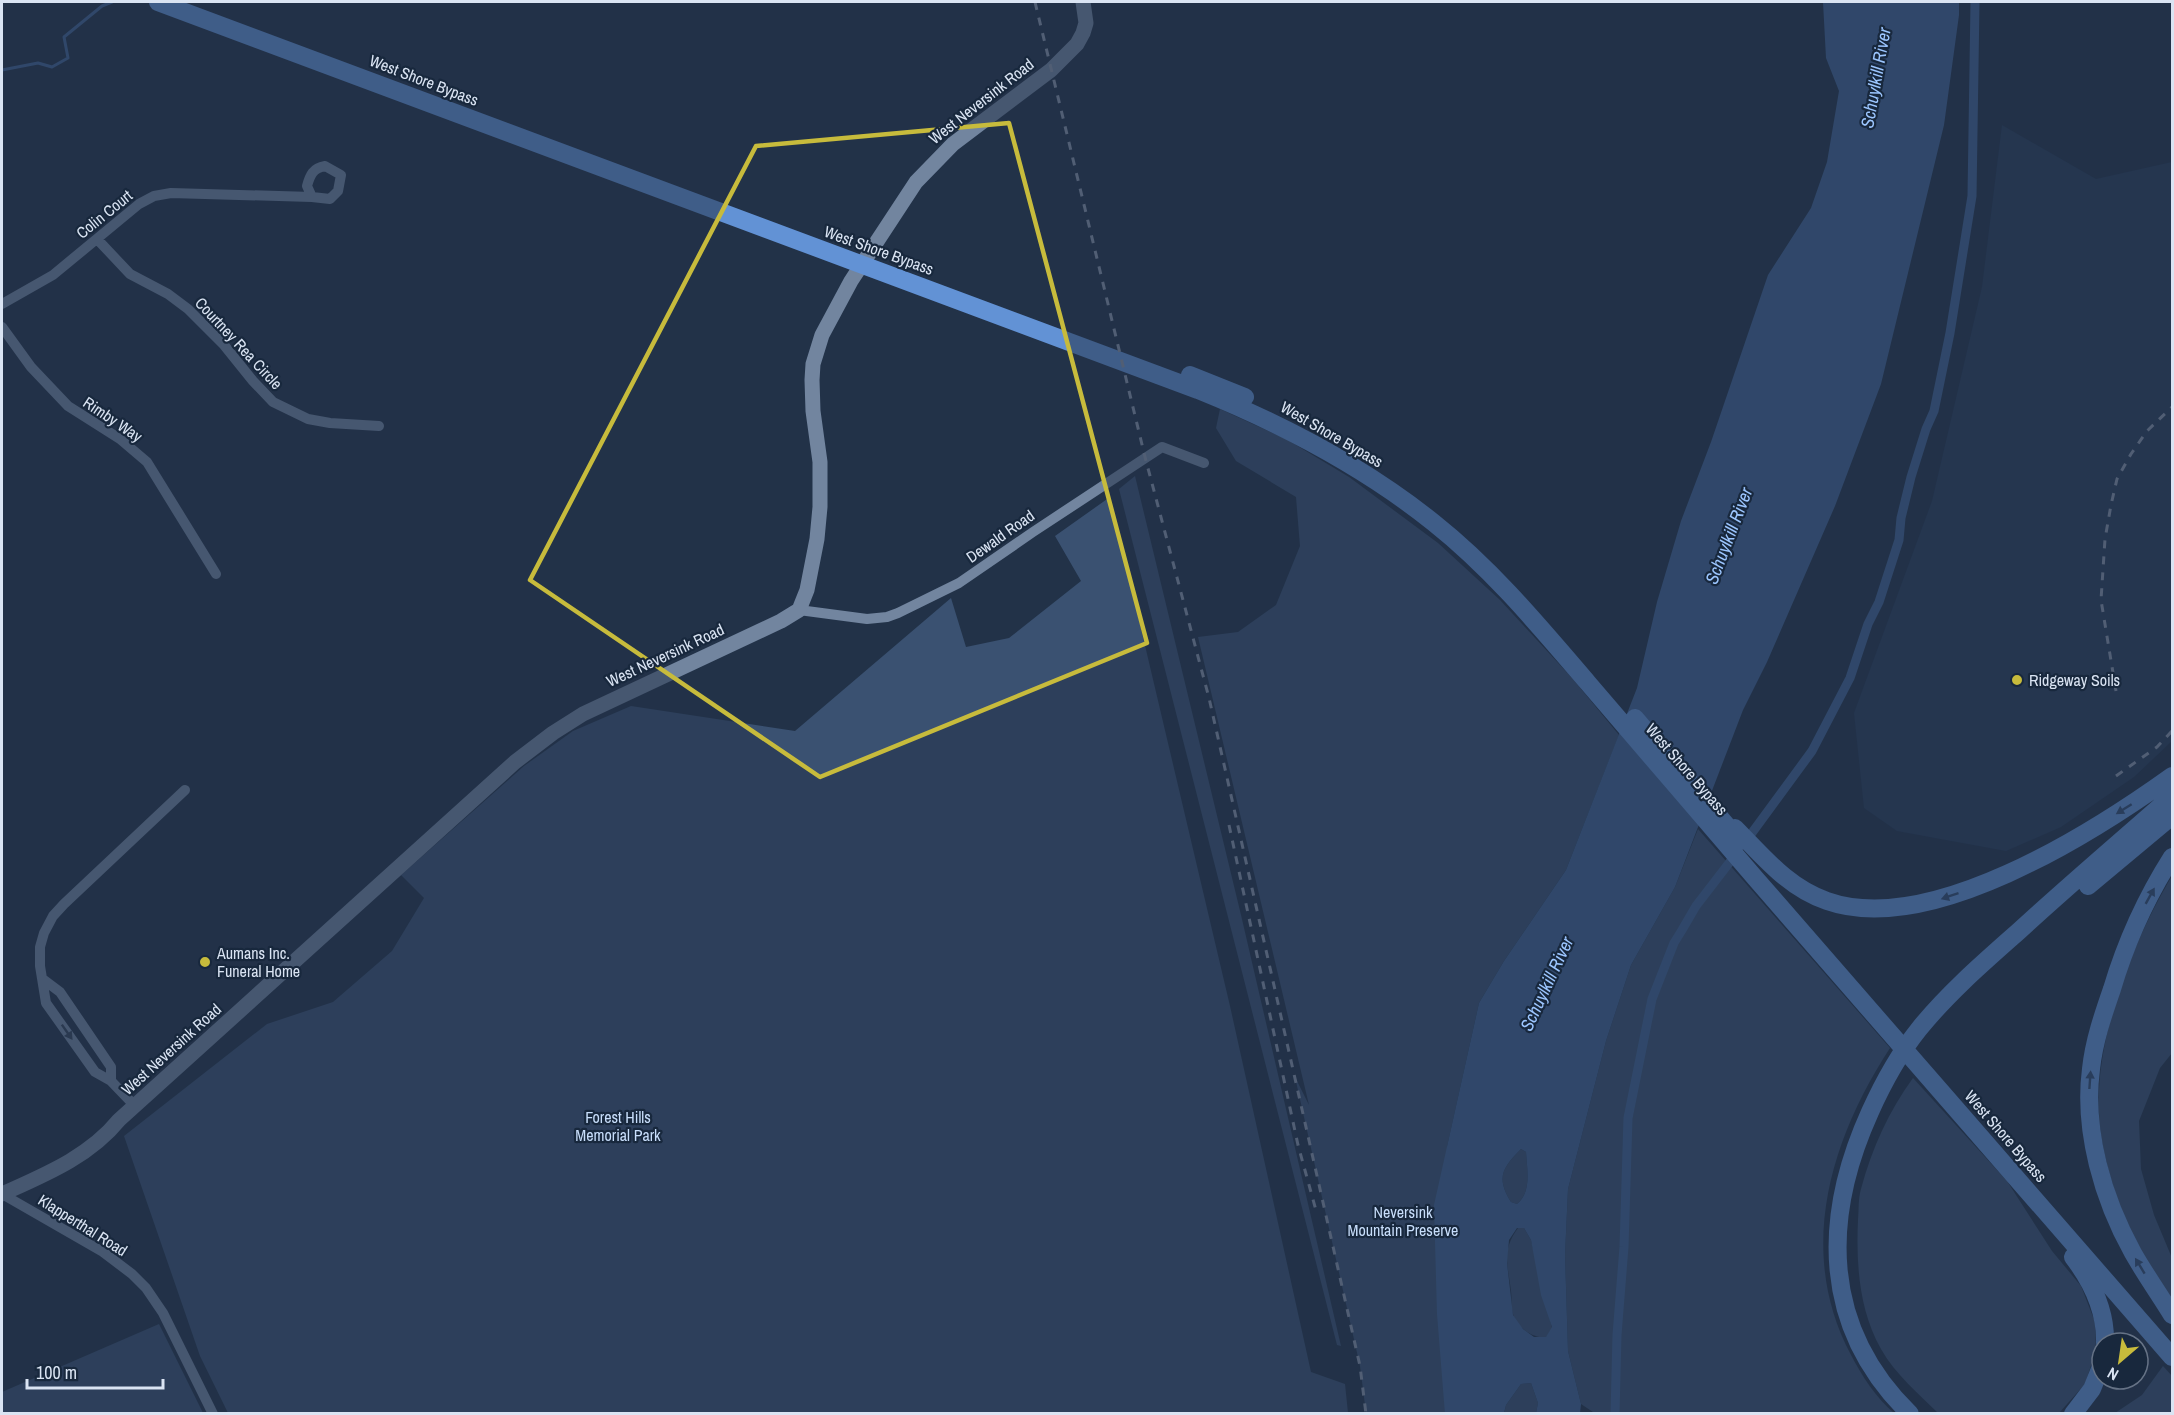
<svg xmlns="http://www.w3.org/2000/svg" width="2174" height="1415" font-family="'Archivo Narrow',sans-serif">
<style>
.built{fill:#283c58}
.green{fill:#3a5171}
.water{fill:#416392;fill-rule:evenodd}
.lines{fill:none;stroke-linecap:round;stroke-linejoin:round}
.stream{stroke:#416392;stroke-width:3}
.canal{stroke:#416392;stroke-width:9}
.street{stroke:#72859f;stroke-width:10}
.secondary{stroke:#72859f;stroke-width:15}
.highway{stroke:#6292d5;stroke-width:18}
.rail{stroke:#8995a8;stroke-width:3;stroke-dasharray:8 8;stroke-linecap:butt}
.oneway{fill:#324d72}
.oneway2{fill:#33445a}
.marked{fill:none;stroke:#c7bb3c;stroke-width:4.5;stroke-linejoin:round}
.poi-dot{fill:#c7bb3c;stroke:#18283d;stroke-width:2}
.labels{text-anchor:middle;stroke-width:4.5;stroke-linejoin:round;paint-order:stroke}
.street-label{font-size:16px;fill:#dae4f3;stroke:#18283d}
.poi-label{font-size:16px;fill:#dae4f3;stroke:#18283d;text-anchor:start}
.park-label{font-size:16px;fill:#c8defb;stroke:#18283d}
.water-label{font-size:18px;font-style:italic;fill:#9cc6ff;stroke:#18283d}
</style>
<rect width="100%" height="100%" fill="#223248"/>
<path class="built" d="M 2002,125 L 2096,179 L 2172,162 L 2172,741 L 2134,777 L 2061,827 L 2006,851 L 1897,831 L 1864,808 L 1854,713 L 1932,501 L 1982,287 Z"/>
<path class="green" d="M 1220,409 L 1286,439 L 1349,477 L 1438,543 L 1500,600 L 1572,678 L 1619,735 L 1566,870 L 1504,961 L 1479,1003 L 1447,1147 L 1472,1413 L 1366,1413 L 1360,1366 L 1295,1077 L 1309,1105 L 1198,637 L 1238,632 L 1276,605 L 1300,546 L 1296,497 L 1236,461 L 1216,428 Z
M 1135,476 L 1241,915 L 1341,1346 L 1337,1345 L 1119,489 Z
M 1110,497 L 1230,1006 L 1311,1372 L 1345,1384 L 1348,1413 L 228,1413 L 200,1356 L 124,1136 L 267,1024 L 333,1002 L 392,951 L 424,898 L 401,875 L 524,766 L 573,731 L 631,706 L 795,731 L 951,598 L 966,647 L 1009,638 L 1081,581 L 1055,536 Z
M 1698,829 L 1890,1048 C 1830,1140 1796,1252 1851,1355 C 1862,1376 1876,1398 1894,1413 L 1596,1414 L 1581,1404 L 1568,1351 L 1565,1255 L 1568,1189 L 1606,1041 L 1631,965 L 1675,887 Z
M 2172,876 L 2172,1053 L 2160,1068 L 2139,1121 L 2141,1169 L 2154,1215 L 2172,1258 L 2172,1304 C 2159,1280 2136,1248 2127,1224 C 2114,1192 2100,1148 2099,1113 C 2095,1036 2133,941 2172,876 Z
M 1913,1078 L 2007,1181 L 2052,1251 L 2081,1286 L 2095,1322 L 2096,1350 L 2085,1384 L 2059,1413 L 1939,1414 C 1919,1394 1895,1374 1881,1349 C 1859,1310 1856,1264 1858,1220 C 1859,1210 1858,1199 1861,1189 C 1872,1148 1889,1111 1913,1078 Z
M 1521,1149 L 1526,1152 C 1527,1169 1532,1192 1517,1204 L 1511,1202 C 1496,1178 1502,1168 1521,1149 Z
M 1518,1228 L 1524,1228 L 1531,1240 L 1552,1328 L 1546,1338 C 1532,1337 1518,1329 1513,1314 C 1511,1308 1512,1298 1511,1291 C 1508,1265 1501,1251 1518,1228 Z
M 159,1324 L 203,1413 L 2,1413 L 2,1392 Z
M 2163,1366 L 2172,1376 L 2172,1413 L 2115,1413 L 2142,1395 Z
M 1531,1383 L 1538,1403 L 1536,1413 L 1504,1414 L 1506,1405 L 1521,1384 Z"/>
<path class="water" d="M 1823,2 L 1959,2 L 1959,15 L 1944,125 L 1881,384 L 1835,506 L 1767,662 L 1743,710 L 1675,887 L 1631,965 L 1606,1041 L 1568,1189 L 1565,1255 L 1568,1351 L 1581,1404 L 1580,1413 L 1536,1413 L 1538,1403 L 1531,1383 L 1521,1384 L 1506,1405 L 1504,1413 L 1445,1414 L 1437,1314 L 1434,1205 L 1479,1003 L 1504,961 L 1566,870 L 1637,688 L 1657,602 L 1681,521 L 1711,442 L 1768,275 L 1811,208 L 1827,162 L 1839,91 L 1826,58 ZM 1521,1149 L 1526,1152 C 1527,1169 1532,1192 1517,1204 L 1511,1202 C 1496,1178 1502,1168 1521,1149 ZM 1517,1228 L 1524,1228 L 1531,1240 L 1541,1295 L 1552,1327 L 1546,1337 L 1534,1337 L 1523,1329 L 1513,1315 L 1507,1263 L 1509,1240 Z"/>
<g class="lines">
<path class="stream" d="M 2,70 L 38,63 L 52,67 L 68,58 L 64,37 L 102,6 L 112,2"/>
<path class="canal" d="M 1746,841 L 1812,751 L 1850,678 L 1868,624 L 1879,602 L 1899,540 L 1901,518 L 1911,477 L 1926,429 L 1934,411 L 1950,333 L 1972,196 L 1975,2
M 1615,1414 L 1617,1335 L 1624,1247 L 1628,1118 L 1652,999 L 1674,943 L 1682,930 L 1696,906 L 1736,854"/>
<path class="street" d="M 97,239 L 130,274 L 168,294 L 188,309 L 224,345 L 253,381 L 273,402 L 308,419 L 330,423 L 379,426
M 2,304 L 53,275 L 139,204 L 154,196 L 171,193 L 312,197 L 330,199 L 338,191 L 341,175 L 325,166 C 313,168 310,175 307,186 L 312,197
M 2,327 L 31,367 L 68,406 L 120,439 L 147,462 L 216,574
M 799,610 L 867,619 L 887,617 L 898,613 L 959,583 L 1033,532 L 1162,447 L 1204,463
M 44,980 L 60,992 L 111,1067 L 111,1081 L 95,1072 L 46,1003 L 40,966 L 40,947 L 44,933 L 53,916 L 64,904 L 185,790
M 111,1081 L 135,1106
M 2,1194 L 103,1252 L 132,1274 L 146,1288 L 163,1313 L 213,1414"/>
<path class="secondary" d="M 2,1194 C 44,1175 89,1157 119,1120 L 515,762 L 553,733 L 583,714 L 781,621 L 799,610 L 807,590 L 817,539 L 820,507 L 820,462 L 813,411 L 812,380 L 813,364 L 822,335 L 851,281 L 916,182 L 953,144 L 1051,70 L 1077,44 L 1083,33 L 1086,23 L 1083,2"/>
<path class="highway" d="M 158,2 L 1198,390 C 1282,424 1363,466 1434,523 C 1492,569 1540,627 1588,683 C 1644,748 1700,814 1756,879 C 1895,1038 2033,1198 2172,1357
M 1190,375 L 1245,397
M 1635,718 L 1740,841
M 1735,828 C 1763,856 1788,888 1827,901 C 1929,937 2091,834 2172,776
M 2172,857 C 2146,898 2126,942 2112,989 C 2103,1015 2094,1041 2091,1069 C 2083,1131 2103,1199 2133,1253 C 2145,1274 2159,1294 2172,1315
M 2088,886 L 2172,816
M 2073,1257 C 2092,1282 2106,1311 2105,1343
M 1910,1414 C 1821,1327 1822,1218 1870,1112 C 1883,1083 1899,1054 1919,1029 C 1948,993 1984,962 2019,931 C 2069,885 2121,841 2172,796
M 2073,1414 L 2092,1389 L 2102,1364"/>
<path class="rail" d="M 1035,2 L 1145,457 L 1209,698 L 1360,1366 L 1366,1414
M 2116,691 L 2101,600 L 2105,539 L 2111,505 L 2117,479 L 2131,454 L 2147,431 L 2172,407
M 2116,776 L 2157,747 L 2172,731
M 1229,825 L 1298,1145 L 1317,1214"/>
</g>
<defs><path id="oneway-solid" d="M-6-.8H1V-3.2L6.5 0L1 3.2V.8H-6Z" transform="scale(1.5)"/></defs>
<g class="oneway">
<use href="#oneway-solid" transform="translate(2124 809) rotate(148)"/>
<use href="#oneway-solid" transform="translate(1950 896) rotate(161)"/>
<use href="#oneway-solid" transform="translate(2150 896) rotate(-61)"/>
<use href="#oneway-solid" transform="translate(2090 1080) rotate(-86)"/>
<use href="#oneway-solid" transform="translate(2140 1266) rotate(-121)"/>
</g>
<use class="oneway2" href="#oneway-solid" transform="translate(67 1032) rotate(55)"/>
<path d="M0 0H2174V1415H0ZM 1009,123 L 1147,643 L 820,777 L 530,580 L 756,146 Z" fill="#223248" fill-opacity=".55" fill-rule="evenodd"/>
<path class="marked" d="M 1009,123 L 1147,643 L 820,777 L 530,580 L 756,146 Z"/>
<g class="poi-dot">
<circle cx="2017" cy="680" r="6"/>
<circle cx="205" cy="962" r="6"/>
</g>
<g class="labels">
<g class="street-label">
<text transform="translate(424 80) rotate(21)" y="6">West Shore Bypass</text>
<text transform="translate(981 101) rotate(-38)" y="6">West Neversink Road</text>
<text transform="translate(104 214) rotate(-39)" y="6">Colin Court</text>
<text transform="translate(879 250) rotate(20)" y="6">West Shore Bypass</text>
<text transform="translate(239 343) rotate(47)" y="6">Courtney Rea Circle</text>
<text transform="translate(113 419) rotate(34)" y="6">Rimby Way</text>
<text transform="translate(1332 434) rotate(30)" y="6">West Shore Bypass</text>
<text transform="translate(1000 536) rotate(-35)" y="6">Dewald Road</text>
<text transform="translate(665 655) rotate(-25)" y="6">West Neversink Road</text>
<text transform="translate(1687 769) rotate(49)" y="6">West Shore Bypass</text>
<text transform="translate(171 1049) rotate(-42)" y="6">West Neversink Road</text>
<text transform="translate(2006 1136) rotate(49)" y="6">West Shore Bypass</text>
<text transform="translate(83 1225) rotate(32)" y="6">Klapperthal Road</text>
</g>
<g class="poi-label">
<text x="2029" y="686">Ridgeway Soils</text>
<text x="217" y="959">Aumans Inc.<tspan x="217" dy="18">Funeral Home</tspan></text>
</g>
<g class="park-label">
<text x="618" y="1123">Forest Hills<tspan x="618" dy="18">Memorial Park</tspan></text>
<text x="1403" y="1218">Neversink<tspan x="1403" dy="18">Mountain Preserve</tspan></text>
</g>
<g class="water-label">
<text transform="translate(1876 78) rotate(-80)" y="6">Schuylkill River</text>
<text transform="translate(1729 536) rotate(-69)" y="6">Schuylkill River</text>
<text transform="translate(1547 984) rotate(-65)" y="6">Schuylkill River</text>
</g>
</g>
<rect width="2174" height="1415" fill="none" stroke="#dae4f3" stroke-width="6"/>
<g transform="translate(2120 1361) rotate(209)"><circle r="28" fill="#18283d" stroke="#667386" stroke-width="1.5"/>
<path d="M0-4.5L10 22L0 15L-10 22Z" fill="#c7bb3c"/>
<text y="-9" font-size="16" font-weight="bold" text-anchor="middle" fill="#dae4f3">N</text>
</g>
<path d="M27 1379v9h136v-9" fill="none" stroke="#dae4f3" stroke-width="3"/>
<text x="36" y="1379" font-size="18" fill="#dae4f3" stroke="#18283d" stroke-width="4.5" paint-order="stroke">100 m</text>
</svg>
